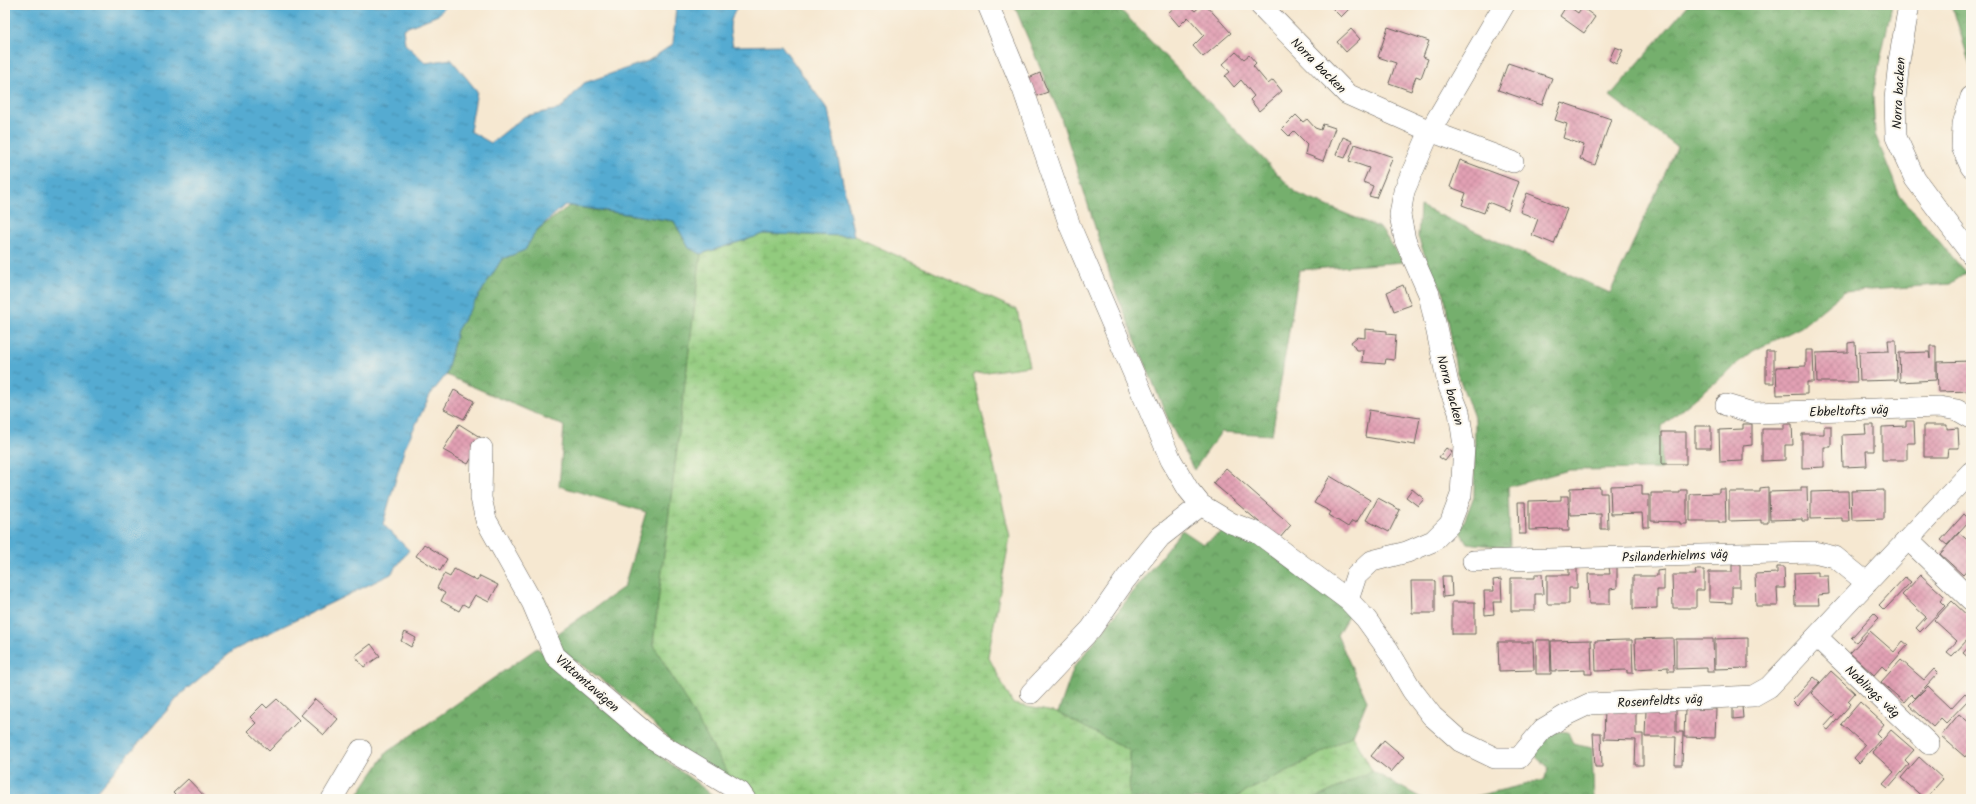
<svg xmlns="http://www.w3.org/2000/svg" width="1976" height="804" font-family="Kalam,sans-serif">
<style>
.forest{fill:url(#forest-crowns);stroke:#486644}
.wetland{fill:url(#wetland-marsh);stroke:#57744d}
.water{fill:url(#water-ripples);stroke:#386476}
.building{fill:url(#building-cross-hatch)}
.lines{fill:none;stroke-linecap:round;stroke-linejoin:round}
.minor-casing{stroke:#68635b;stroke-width:22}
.minor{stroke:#fff;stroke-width:21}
.labels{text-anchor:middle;stroke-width:4;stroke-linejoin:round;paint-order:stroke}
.street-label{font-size:13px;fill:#1c1c1c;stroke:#fbf7ec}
</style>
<defs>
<pattern id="forest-crowns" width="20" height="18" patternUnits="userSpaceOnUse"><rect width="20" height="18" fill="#75af6d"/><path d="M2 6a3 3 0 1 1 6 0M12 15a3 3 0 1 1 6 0" fill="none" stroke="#5f8e59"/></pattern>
<pattern id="wetland-marsh" width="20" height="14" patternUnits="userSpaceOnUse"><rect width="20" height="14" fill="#92cb7e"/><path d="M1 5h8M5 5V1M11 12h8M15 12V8" fill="none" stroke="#7dae6c"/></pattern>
<pattern id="water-ripples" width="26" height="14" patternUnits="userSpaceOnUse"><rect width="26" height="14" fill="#55abd1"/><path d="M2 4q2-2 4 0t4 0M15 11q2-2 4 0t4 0" fill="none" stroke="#468aa9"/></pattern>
<pattern id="building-cross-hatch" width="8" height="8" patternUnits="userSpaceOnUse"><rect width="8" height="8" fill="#e2a0b4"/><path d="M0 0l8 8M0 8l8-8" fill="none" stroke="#c1899a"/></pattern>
</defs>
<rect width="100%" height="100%" fill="#fbf7ec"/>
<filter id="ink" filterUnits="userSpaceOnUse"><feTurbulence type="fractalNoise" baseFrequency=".025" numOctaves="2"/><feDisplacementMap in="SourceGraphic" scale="8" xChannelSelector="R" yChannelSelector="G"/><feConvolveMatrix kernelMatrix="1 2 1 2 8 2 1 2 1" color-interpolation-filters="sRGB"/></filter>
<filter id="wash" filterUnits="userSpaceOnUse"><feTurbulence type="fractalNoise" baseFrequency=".012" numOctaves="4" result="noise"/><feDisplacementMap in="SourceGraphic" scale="16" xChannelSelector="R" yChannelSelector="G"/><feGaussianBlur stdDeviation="0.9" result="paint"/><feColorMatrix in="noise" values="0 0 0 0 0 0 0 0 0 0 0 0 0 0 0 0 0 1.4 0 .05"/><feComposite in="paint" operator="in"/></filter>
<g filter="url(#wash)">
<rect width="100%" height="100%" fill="#f6e8d1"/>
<path class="forest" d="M 1014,5 L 1116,5 L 1296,193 L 1380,228 L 1404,262 L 1299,270 L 1272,435 L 1221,432 L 1194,470 L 1170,424 L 1114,288 L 1061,118 Z
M 1688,5 L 1892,5 L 1873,94 L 1875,134 L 1899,194 L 1966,273 L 1950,284 L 1844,292 L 1801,327 L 1753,351 L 1662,426 L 1662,469 L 1569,470 L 1508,487 L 1510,548 L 1467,543 L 1460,532 L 1474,496 L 1475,420 L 1456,370 L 1444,293 L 1429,267 L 1418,237 L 1420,206 L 1610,293 L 1677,147 L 1610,96 Z
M 1952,5 L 1971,5 L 1971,68 Z
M 569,206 L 674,221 L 689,248 L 701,254 L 653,644 L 740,793 L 678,747 L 614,688 L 547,641 L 624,587 L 646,512 L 559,486 L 564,426 L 446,375 L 457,330 L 502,259 L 525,250 L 536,231 Z
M 1182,530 L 1203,544 L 1223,531 L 1260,545 L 1350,613 L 1337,635 L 1367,701 L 1353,735 L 1305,762 L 1232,799 L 1129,799 L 1130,751 L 1058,713 L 1074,667 Z
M 537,648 L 600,695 L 663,758 L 718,799 L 355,799 L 387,752 Z
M 1554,731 L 1568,732 L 1573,744 L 1592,748 L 1594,799 L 1464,799 L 1544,780 L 1549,768 L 1534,754 Z
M 1372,771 L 1423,799 L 1314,799 Z"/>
<path class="wetland" d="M 764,234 L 854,236 L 1017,310 L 1029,366 L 973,374 L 1010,537 L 988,656 L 1013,704 L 1058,713 L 1130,751 L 1129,799 L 743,799 L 653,644 L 701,254 Z
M 1353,735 L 1372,771 L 1314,799 L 1232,799 L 1305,762 Z"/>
<path class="water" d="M 5,5 L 446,5 L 438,15 L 403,29 L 405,44 L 426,63 L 451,59 L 477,91 L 470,131 L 491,143 L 525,116 L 560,109 L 584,83 L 648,61 L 673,44 L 676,5 L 738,5 C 729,22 728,26 733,46 L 781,45 L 828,110 L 854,236 L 764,234 L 701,254 L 689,248 L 674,221 L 565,205 L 536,231 L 525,250 L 502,259 L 457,330 L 446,375 L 430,395 L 405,447 L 383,524 L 409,550 L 391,574 L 234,650 L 182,693 L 90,799 L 5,799 Z"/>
<g id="blocks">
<path class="building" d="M 1177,5 L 1188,5 L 1195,11 L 1202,5 L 1206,5 L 1231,33 L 1203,57 L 1193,46 L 1204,35 L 1188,17 L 1179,26 L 1168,13 Z
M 1329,5 L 1353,5 L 1341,17 Z
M 1567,5 L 1578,13 L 1582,7 L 1595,17 L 1584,33 L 1560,16 Z
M 1388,27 L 1429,41 L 1423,57 L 1428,59 L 1421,78 L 1416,76 L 1411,91 L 1389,83 L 1396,63 L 1378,57 Z
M 1351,29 L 1360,39 L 1346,52 L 1337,42 Z
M 1615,47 L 1623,50 L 1616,64 L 1609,60 Z
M 1236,52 L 1244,59 L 1249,55 L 1256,63 L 1253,66 L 1268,84 L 1273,80 L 1282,91 L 1259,111 L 1250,100 L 1254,96 L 1241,80 L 1234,87 L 1225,76 L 1230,72 L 1223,64 Z
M 1508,63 L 1552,78 L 1542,105 L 1498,90 Z
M 1040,73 L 1048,92 L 1031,98 L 1024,80 Z
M 1561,102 L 1611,119 L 1595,165 L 1580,159 L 1584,145 L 1563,138 L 1567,124 L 1555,120 Z
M 1296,115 L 1303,122 L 1307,119 L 1315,128 L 1321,130 L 1323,124 L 1335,128 L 1323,161 L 1305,154 L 1307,144 L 1294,131 L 1289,136 L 1282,129 Z
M 1343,137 L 1352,141 L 1345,158 L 1336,155 Z
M 1355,144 L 1393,157 L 1376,198 L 1369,196 L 1373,186 L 1363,182 L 1369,168 L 1349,161 Z
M 1460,160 L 1519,182 L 1508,210 L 1488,202 L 1484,213 L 1462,205 L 1466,193 L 1450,187 Z
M 1527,193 L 1567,209 L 1554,244 L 1532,235 L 1538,219 L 1520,212 Z
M 1403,285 L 1411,305 L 1394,311 L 1387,292 Z
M 1365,329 L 1387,331 L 1387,334 L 1396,335 L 1394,360 L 1386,359 L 1385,364 L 1362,362 L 1363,350 L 1356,350 L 1351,342 L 1357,337 L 1365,338 Z
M 1888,340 L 1896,340 L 1897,380 L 1860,381 L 1859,352 L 1889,351 Z
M 1855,342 L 1857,382 L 1817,382 L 1816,353 L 1848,352 L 1848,343 Z
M 1930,346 L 1936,346 L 1936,380 L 1900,382 L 1899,353 L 1929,352 L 1930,359 Z
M 1806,350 L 1813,350 L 1814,382 L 1807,382 L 1807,394 L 1777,395 L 1776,367 L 1806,366 Z
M 1766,351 L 1774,351 L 1774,383 L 1766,383 Z
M 1971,361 L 1971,391 L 1938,392 L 1937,362 Z
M 454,390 L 474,401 L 464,419 L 444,409 Z
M 1369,410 L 1420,418 L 1415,445 L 1365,437 Z
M 1906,421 L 1914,421 L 1915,443 L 1907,443 L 1907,460 L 1882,460 L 1882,427 L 1906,426 Z
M 459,424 L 483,439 L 468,464 L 443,450 Z
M 1743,424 L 1752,424 L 1752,445 L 1743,446 L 1743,461 L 1720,462 L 1719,430 L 1743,429 Z
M 1784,424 L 1792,424 L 1793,445 L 1785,445 L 1785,460 L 1762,461 L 1762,429 L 1784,429 Z
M 1865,425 L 1874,425 L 1874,451 L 1866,451 L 1867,466 L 1843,467 L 1842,435 L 1866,434 Z
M 1924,425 L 1947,425 L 1947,429 L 1958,428 L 1959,448 L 1948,448 L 1947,457 L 1924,457 Z
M 1695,426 L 1711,426 L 1711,448 L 1695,448 Z
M 1824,426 L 1831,426 L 1831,447 L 1824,447 L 1824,467 L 1802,468 L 1802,434 L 1824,434 Z
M 1662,432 L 1686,432 L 1686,464 L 1662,464 Z
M 1446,448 L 1452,452 L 1445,461 L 1439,457 Z
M 1226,468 L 1291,525 L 1279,539 L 1213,483 Z
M 1330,476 L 1370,500 L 1356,523 L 1352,521 L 1348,527 L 1329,515 L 1331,512 L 1314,503 Z
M 1642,485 L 1642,495 L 1649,495 L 1649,527 L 1643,527 L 1642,513 L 1611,514 L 1610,486 Z
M 1600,487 L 1600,493 L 1607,493 L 1608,529 L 1601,529 L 1601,514 L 1570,515 L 1570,488 Z
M 1768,487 L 1768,523 L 1761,523 L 1761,520 L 1729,521 L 1729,492 L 1760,492 L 1760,488 Z
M 1801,487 L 1807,487 L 1808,521 L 1802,521 L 1802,519 L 1770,520 L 1769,492 L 1801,491 Z
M 1412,489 L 1424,499 L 1418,506 L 1406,497 Z
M 1719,489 L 1725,489 L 1726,523 L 1719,523 L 1719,521 L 1690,521 L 1690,494 L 1719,493 Z
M 1680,490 L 1687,490 L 1687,524 L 1680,524 L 1680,522 L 1651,521 L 1651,493 L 1680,493 Z
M 1884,490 L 1884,519 L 1852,520 L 1851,491 Z
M 1842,491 L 1848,491 L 1849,521 L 1842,521 L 1842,518 L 1811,519 L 1811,492 Z
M 1561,496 L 1568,496 L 1569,531 L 1562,531 L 1562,529 L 1529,530 L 1529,501 L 1561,500 Z
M 1378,498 L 1400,510 L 1389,532 L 1366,520 Z
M 1518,502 L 1525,502 L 1526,534 L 1519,534 Z
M 1964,514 L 1970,520 L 1947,545 L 1941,540 Z
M 1959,533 L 1971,543 L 1971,566 L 1963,575 L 1940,554 Z
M 424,544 L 447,559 L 440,571 L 416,556 Z
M 1732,565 L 1740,565 L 1740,587 L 1732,587 L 1732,603 L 1709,602 L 1709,572 L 1732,572 Z
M 1617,566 L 1617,588 L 1610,589 L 1610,604 L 1589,604 L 1588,574 L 1610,574 L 1609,567 Z
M 1577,567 L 1577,588 L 1569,588 L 1569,604 L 1547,604 L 1547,575 L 1569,575 L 1569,568 Z
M 1777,567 L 1784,567 L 1785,588 L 1777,588 L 1778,606 L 1756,606 L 1755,574 L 1777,573 Z
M 454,569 L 477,581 L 480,576 L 498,585 L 489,602 L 475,595 L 468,607 L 463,604 L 459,611 L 441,601 L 445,593 L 437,588 L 444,574 L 450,577 Z
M 1664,570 L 1664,590 L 1657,590 L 1657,608 L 1633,609 L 1633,576 L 1657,576 L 1657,571 Z
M 1695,570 L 1704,570 L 1704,590 L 1696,590 L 1696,608 L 1673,608 L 1672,575 L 1696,575 Z
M 1818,572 L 1818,576 L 1828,576 L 1829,594 L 1818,595 L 1819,605 L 1795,605 L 1794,573 Z
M 1535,574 L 1542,574 L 1543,594 L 1535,594 L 1535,611 L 1511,611 L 1511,578 L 1535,578 Z
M 1921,575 L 1944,596 L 1940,601 L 1945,606 L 1920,632 L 1916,628 L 1926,617 L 1902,595 Z
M 1442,576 L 1451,576 L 1452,596 L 1443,597 Z
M 1905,577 L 1911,582 L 1884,610 L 1879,605 Z
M 1501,579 L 1502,602 L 1493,602 L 1494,614 L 1485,615 L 1484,591 L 1494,591 L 1493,580 Z
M 1411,581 L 1435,581 L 1435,613 L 1412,613 Z
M 1952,601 L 1971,619 L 1971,636 L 1952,656 L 1947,652 L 1957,641 L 1934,620 Z
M 1452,602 L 1475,602 L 1475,634 L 1452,634 Z
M 1874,613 L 1879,618 L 1856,642 L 1851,638 Z
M 1870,631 L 1894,652 L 1903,641 L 1908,645 L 1886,670 L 1882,666 L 1874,675 L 1850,653 Z
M 405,632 L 416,638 L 411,647 L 401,641 Z
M 1667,638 L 1673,638 L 1674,671 L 1668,671 L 1668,667 L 1636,669 L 1635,639 Z
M 1748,638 L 1748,668 L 1715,669 L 1715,639 Z
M 1676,639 L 1713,639 L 1714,672 L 1707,672 L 1707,668 L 1676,669 Z
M 1536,640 L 1550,640 L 1551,674 L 1536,674 Z
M 1591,640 L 1592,674 L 1585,674 L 1585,670 L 1552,671 L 1551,641 Z
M 1626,640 L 1632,640 L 1633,673 L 1627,673 L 1627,670 L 1596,671 L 1595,641 Z
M 1498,642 L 1533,642 L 1534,670 L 1499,671 Z
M 371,644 L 380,656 L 364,667 L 355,656 Z
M 1971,644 L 1971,660 L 1963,653 Z
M 1901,660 L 1924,680 L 1934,669 L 1938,673 L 1915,698 L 1911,694 L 1904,702 L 1881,682 Z
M 1831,671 L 1855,693 L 1848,701 L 1851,704 L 1828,730 L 1824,727 L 1835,715 L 1811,693 Z
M 1814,677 L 1820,682 L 1797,706 L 1792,701 Z
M 1928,686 L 1951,708 L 1965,693 L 1970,698 L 1946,723 L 1941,718 L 1933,727 L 1909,705 Z
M 277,699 L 299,720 L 269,751 L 248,731 L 256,723 L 250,717 L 263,704 L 267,708 Z
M 315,699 L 338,719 L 324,735 L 301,715 Z
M 1860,702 L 1884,724 L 1876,734 L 1881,739 L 1859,763 L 1854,758 L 1865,745 L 1841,724 Z
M 1742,706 L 1743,718 L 1733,719 L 1733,707 Z
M 1685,709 L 1716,709 L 1715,738 L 1684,737 Z
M 1605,710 L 1636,711 L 1636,734 L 1643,734 L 1643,765 L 1635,765 L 1636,740 L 1604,739 Z
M 1646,710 L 1676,710 L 1676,732 L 1683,732 L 1682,765 L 1675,765 L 1676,737 L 1645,737 Z
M 1959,714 L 1971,724 L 1971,749 L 1965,757 L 1941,736 Z
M 1891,730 L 1914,750 L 1905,760 L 1909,764 L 1888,788 L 1883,784 L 1894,772 L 1872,752 Z
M 1593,733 L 1601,733 L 1602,767 L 1595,767 Z
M 1384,740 L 1404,757 L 1391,772 L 1371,756 Z
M 1919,757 L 1943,779 L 1925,799 L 1901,778 Z
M 188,779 L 207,799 L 179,799 L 173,793 Z"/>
</g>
</g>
<g filter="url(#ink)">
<use href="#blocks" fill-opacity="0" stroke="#68635b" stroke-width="1"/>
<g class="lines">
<g class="minor-casing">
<path id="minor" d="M 988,5 L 1023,89 L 1070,226 L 1171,460 L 1188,489 L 1201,505 L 1231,523 L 1258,533 L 1348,600 L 1366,619 L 1389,651 L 1412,690 L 1432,716 L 1460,741 L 1495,758 L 1519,758 L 1543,729 L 1568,714 L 1589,704 L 1753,696 L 1769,687 L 1971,472
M 1260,5 L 1347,94 L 1430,131 L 1513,162
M 1909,5 L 1899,61 L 1895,99 L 1896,137 L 1915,179 L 1971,254
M 1971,97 L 1963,124 L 1962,147 L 1971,167
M 1726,405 L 1753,413 L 1940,407 L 1957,410 L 1971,418
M 482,448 L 481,498 L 486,520 L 532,602 L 555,656 L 655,741 L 740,792 L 745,799
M 1908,539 L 1971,600
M 1473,561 L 1814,552 L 1835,557 L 1867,583
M 1348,600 L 1356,576 L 1372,561 L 1407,552 L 1433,541 L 1450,524 L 1461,495 L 1464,446 L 1459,412 L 1448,384 L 1429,294 L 1405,240 L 1400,215 L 1404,191 L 1430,131 L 1504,5
M 1817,637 L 1929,744
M 1031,693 L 1091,629 L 1125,580 L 1160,537 L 1201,505
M 332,799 L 361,750"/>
</g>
<use href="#minor" class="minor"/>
</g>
</g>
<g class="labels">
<g class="street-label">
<text transform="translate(1319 65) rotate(45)" y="5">Norra backen</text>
<text transform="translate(1898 93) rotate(-87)" y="5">Norra backen</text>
<text transform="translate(1451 390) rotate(75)" y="5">Norra backen</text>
<text transform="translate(1849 410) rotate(-2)" y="5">Ebbeltofts väg</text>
<text transform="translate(1675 555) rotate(-2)" y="5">Psilanderhielms väg</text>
<text transform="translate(588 683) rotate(41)" y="5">Viktomtavägen</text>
<text transform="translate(1873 691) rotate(43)" y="5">Noblings väg</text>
<text transform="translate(1660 700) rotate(-3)" y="5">Rosenfeldts väg</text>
</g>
</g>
<rect width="1976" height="804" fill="none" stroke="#fbf7ec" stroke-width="20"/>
</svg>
